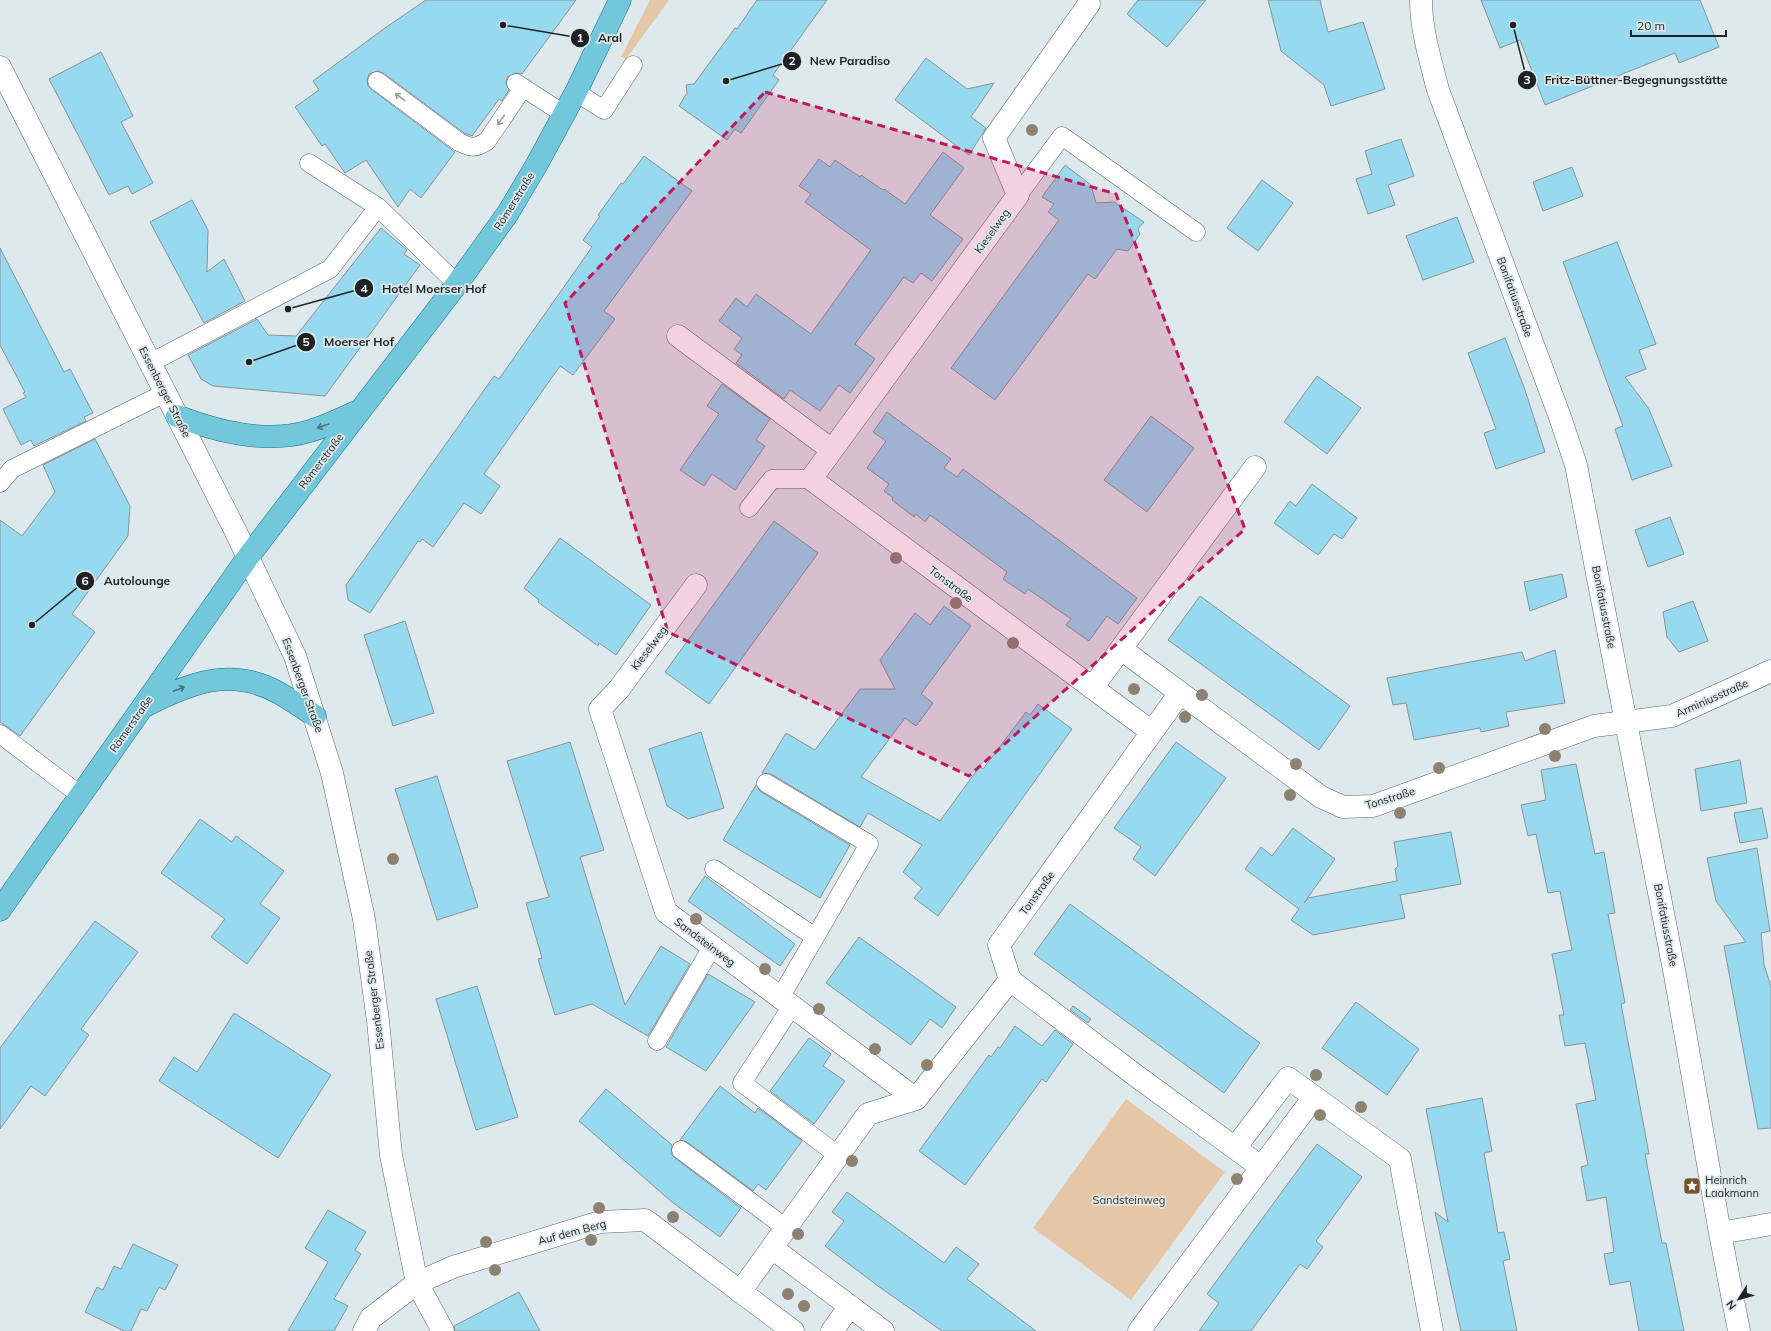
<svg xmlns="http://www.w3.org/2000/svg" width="1771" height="1331" font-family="Mulish,sans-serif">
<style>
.green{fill:#e5c7a8}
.building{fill:#97d9ef;stroke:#899497}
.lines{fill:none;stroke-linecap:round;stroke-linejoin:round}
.service-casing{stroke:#5c6669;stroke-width:19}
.minor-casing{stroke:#5c6669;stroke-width:23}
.tertiary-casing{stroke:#5c6669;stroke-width:23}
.primary-casing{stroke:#18758a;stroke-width:23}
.service{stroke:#fff;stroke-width:18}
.minor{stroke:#fff;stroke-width:22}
.tertiary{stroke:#fff;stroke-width:22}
.primary{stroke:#73c7da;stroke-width:22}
.tree{fill:#8d8272}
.oneway{stroke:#9a9c9c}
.oneway2{stroke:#48747e}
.marked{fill:#c2185b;fill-opacity:0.2;stroke:#c2185b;stroke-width:3;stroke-dasharray:8 5;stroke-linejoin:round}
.labels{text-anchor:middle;stroke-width:3.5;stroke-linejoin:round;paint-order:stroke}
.street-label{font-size:11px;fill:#1e2223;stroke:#dee9ed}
.poi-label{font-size:11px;fill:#1e2223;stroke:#dee9ed;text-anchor:start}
.park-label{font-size:11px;fill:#4a2e0d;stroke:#dee9ed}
.leader{fill:none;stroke:#1e2223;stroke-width:1.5}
.callout-dot{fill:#1e2223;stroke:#dee9ed;stroke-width:1.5}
.mark-label{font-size:12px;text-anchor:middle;font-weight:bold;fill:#fff}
.callout-label{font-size:12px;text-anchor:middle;font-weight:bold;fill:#1e2223;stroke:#dee9ed;stroke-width:3.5;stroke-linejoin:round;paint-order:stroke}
</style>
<rect width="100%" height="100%" fill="#dee9ed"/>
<path class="green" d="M 650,0 L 669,0 L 626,59 L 621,57 Z
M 1126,1099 L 1225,1172 L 1131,1300 L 1033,1228 Z"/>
<path class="building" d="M 426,0 L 576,0 L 522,74 L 516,73 L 507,77 L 506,83 L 509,90 L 502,101 L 499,99 L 472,136 L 464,133 L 383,73 L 378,71 L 369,74 L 367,80 L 368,86 L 371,89 L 455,152 L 421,198 L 410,189 L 398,207 L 366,160 L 345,173 L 325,144 L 322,146 L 295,107 L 319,90 L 313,81 L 385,28 Z
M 757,0 L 827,0 L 773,75 L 779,80 L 741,133 L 735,129 L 727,140 L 679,106 L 687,93 L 686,85 L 694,84 L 735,28 L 737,29 Z
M 1138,0 L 1206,0 L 1167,47 L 1127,14 Z
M 1268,0 L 1320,0 L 1328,32 L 1363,22 L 1385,89 L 1331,106 L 1324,85 L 1281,51 Z
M 1481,0 L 1700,0 L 1719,47 L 1679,63 L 1675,53 L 1545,105 L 1520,40 L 1500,48 Z
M 101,52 L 133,116 L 121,122 L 153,183 L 132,194 L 128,186 L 109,195 L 49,79 Z
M 926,58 L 967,89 L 994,83 L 971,117 L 986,128 L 969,155 L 895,100 Z
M 1401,139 L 1414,176 L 1388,185 L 1395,205 L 1368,214 L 1356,179 L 1372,174 L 1365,151 Z
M 943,152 L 964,168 L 930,215 L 963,239 L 932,281 L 921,273 L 913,283 L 904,277 L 855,344 L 875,359 L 850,393 L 839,385 L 820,411 L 790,390 L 784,399 L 736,363 L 742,355 L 734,349 L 742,338 L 719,321 L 736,298 L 747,307 L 756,294 L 811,334 L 871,250 L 805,202 L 811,194 L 799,186 L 819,159 L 830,167 L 835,160 L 860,177 L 861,175 L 883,190 L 884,189 L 905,204 Z
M 644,156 L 692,191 L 604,311 L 615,319 L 573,375 L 560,366 L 484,474 L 500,486 L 481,514 L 464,503 L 433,547 L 422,539 L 420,542 L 418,541 L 370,613 L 348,600 L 346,585 L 358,568 L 494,376 L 499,379 L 592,247 L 583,240 L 600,216 L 598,215 L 621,183 L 623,184 Z
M 1065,165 L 1091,185 L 1096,203 L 1114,202 L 1144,222 L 1138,229 L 1140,234 L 1128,251 L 1117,249 L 1095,279 L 1088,274 L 995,400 L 951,368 L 1059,220 L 1048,212 L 1054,204 L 1042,197 Z
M 1572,167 L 1583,196 L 1543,211 L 1533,182 Z
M 1262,180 L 1293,203 L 1258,251 L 1227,228 Z
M 192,200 L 208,230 L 207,272 L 224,259 L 245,301 L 204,323 L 150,222 Z
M 1457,217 L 1474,262 L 1423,280 L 1406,236 Z
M 381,228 L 407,250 L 404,254 L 420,265 L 325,396 L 213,386 L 201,379 L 188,355 L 257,319 L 268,335 L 296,336 Z
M 1617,242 L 1656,344 L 1639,350 L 1646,369 L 1625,377 L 1649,409 L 1672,466 L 1632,480 L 1615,429 L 1623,426 L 1563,262 Z
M 0,248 L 64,372 L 70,369 L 93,413 L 84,417 L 86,421 L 34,446 L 31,440 L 21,445 L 3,409 L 26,397 L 23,393 L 25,392 L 0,345 Z
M 1505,338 L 1524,387 L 1545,452 L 1496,469 L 1484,433 L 1496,429 L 1468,353 Z
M 1317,376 L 1361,408 L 1327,454 L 1284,422 Z
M 722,384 L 770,419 L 756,440 L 765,446 L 735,490 L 712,474 L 704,486 L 680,470 L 719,414 L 707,406 Z
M 887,412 L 951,459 L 944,468 L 957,477 L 963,469 L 1137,598 L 1118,624 L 1107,616 L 1089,641 L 1066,625 L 1071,619 L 1028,589 L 1025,594 L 1003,579 L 1007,572 L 930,515 L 925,522 L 916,514 L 914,517 L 892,500 L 893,498 L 884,491 L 889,484 L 867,468 L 886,441 L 873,432 Z
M 1151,416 L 1194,448 L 1147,512 L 1104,480 Z
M 95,439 L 130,506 L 128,536 L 72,614 L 95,632 L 20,736 L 0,722 L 0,520 L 22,536 L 55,492 L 43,465 Z
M 1312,484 L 1357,518 L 1342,539 L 1334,534 L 1318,555 L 1274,523 L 1290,501 L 1296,506 Z
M 1670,517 L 1684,554 L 1648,567 L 1635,530 Z
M 774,521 L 818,553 L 709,704 L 665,672 Z
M 560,538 L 651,605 L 616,655 L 599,643 L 598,646 L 538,602 L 539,600 L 524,588 Z
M 1562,574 L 1567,597 L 1530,611 L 1524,582 Z
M 1200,596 L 1350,706 L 1319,750 L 1168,640 Z
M 1693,601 L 1708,641 L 1679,652 L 1667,637 L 1663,612 Z
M 944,606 L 971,626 L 921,694 L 933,703 L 916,726 L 905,718 L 861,777 L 940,821 L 980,766 L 983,769 L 1026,712 L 1030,715 L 1038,704 L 1072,729 L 938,916 L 914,898 L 922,888 L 903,872 L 922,845 L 868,813 L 860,827 L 771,774 L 762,773 L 786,733 L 815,750 L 860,689 L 895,689 L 880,660 L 915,613 L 930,625 Z
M 405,621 L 434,713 L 393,726 L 364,635 Z
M 1555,650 L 1565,703 L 1506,712 L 1509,726 L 1481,732 L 1480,728 L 1414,740 L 1406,703 L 1393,705 L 1387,678 L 1522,652 L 1525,661 Z
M 701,732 L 724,808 L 688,819 L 667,806 L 649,749 Z
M 570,742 L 604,850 L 580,857 L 625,1005 L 661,946 L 690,964 L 648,1036 L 592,1004 L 555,1015 L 538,959 L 542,958 L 526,903 L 549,897 L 507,761 Z
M 1176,742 L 1226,778 L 1155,876 L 1133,859 L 1141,847 L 1114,828 Z
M 1740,760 L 1747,803 L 1701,811 L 1695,769 Z
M 1576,764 L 1595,854 L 1604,852 L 1615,913 L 1608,914 L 1625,1003 L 1621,1004 L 1649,1154 L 1645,1154 L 1662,1243 L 1666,1243 L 1684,1331 L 1639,1331 L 1630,1281 L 1610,1285 L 1604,1254 L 1614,1252 L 1606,1197 L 1587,1201 L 1581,1167 L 1588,1165 L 1576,1104 L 1596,1100 L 1585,1043 L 1565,1046 L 1559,1015 L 1564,1015 L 1552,954 L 1572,950 L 1560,891 L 1548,893 L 1536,834 L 1528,836 L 1521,805 L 1546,800 L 1541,770 Z
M 437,776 L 478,907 L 437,920 L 395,789 Z
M 756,785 L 761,792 L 850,845 L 820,898 L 723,840 Z
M 1762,808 L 1768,838 L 1740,843 L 1734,813 Z
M 200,819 L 232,842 L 236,836 L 284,871 L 260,904 L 280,918 L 247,964 L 211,937 L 225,919 L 161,873 Z
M 1293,828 L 1335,859 L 1304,903 L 1308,898 L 1397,881 L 1395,869 L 1398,866 L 1394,842 L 1451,832 L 1461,884 L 1400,895 L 1405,918 L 1313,935 L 1291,920 L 1299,909 L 1245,869 L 1261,847 L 1272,856 Z
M 1757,848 L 1770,931 L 1761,933 L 1764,965 L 1771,986 L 1771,1128 L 1758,1129 L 1724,946 L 1746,942 L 1716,901 L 1707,858 Z
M 705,876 L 795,944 L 780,966 L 688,901 Z
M 1070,904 L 1260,1043 L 1224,1093 L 1034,954 Z
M 95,921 L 138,952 L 81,1029 L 89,1035 L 45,1096 L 31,1086 L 0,1129 L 0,1048 Z
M 859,937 L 956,1007 L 942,1028 L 930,1019 L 911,1045 L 826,983 Z
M 708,974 L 755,1002 L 706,1071 L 666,1047 Z
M 477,986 L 518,1117 L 476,1130 L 436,999 Z
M 1356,1002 L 1419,1049 L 1387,1095 L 1322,1048 Z
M 1073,1006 L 1091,1019 L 1088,1023 L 1070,1010 Z
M 234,1013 L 331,1075 L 278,1158 L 159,1081 L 174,1057 L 197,1072 Z
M 1015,1026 L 1042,1046 L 1055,1030 L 1073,1044 L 1046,1082 L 1042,1079 L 965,1185 L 919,1151 L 989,1055 L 991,1057 L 998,1047 L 1000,1048 Z
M 809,1038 L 831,1054 L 823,1066 L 845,1081 L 814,1124 L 770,1091 Z
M 720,1086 L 755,1113 L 758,1108 L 802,1141 L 766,1190 L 758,1184 L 753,1191 L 687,1142 L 680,1140 Z
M 606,1089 L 672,1145 L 671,1154 L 675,1158 L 741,1208 L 720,1237 L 672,1202 L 579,1121 Z
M 1482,1098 L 1492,1151 L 1484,1153 L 1498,1233 L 1504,1232 L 1510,1259 L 1503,1261 L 1517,1331 L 1461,1331 L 1435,1212 L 1448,1222 L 1426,1109 Z
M 1317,1144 L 1362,1177 L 1316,1241 L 1323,1247 L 1307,1269 L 1300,1264 L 1251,1331 L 1199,1331 L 1219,1303 L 1207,1294 Z
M 847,1192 L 944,1263 L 956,1247 L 979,1264 L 967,1279 L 1036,1331 L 942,1331 L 878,1286 L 825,1246 L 844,1221 L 832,1212 Z
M 328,1210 L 366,1232 L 355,1250 L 361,1254 L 334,1299 L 348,1306 L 334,1331 L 288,1331 L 328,1262 L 305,1248 Z
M 133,1244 L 178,1265 L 165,1290 L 159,1287 L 147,1311 L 141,1309 L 131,1331 L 124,1331 L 85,1312 L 97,1287 L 103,1290 L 114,1266 L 121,1269 Z
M 519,1292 L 540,1331 L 455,1331 L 454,1326 Z"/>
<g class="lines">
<g class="service-casing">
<path id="service" d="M 377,81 L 459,142 C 471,148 475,149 487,141 L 523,88
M 516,83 L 564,114
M 576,92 L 604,110 L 633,65
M 1018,195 L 1062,136 L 1196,232
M 378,207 L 457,284
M 150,363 L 330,269 L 378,207 L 309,163
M 0,483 L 12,469 L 165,393
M 749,508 L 772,479 L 811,479
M 0,734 L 80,795
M 766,783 L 869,844 L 780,998
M 714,869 L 815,937
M 792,1006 L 742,1083 L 839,1156
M 657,1041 L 712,947
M 681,1150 L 786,1228"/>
</g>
<g class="minor-casing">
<path id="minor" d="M 1421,0 C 1421,30 1431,62 1438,90 L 1560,417 L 1576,465 L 1675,975 L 1720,1233 L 1739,1331
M 1089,4 L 994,138 L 1018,195 L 811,479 L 1152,732
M 678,336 L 832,450
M 696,585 L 619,689 L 600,709 L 666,912 L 916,1099
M 1121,649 L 1321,797 L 1343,807 L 1373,806 L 1594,726 L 1672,716 L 1771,671
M 1092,688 L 1255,467
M 1010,980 L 999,945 L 1180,693
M 1010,980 L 1135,1075 L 1261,1167
M 1235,1148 L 1288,1078 L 1400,1159 L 1432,1331
M 1720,1233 L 1771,1224
M 772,1248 L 883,1331
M 740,1292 L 868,1114 L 916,1099 L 1010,980
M 364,1331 L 371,1318 L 417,1283 L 453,1267 L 600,1222 L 645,1220 L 793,1331
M 832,1331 L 850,1306
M 1139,1331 L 1314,1097"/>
</g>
<g class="tertiary-casing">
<path id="tertiary" d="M 0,67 L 235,530 L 295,656 L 332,773 L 364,919 L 378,1021 L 391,1155 L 417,1283 L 443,1331"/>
</g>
<g class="primary-casing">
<path id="primary" d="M 177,416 C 218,432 267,444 310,431 C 326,426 341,419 356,412
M 145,706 C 190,683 231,666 279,693 C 291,700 303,708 315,716
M 0,910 L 248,557 L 457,284 L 508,213 L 537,164 L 576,92 L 620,0"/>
</g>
<use href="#service" class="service"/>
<use href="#minor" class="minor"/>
<use href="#tertiary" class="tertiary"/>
<use href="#primary" class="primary"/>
</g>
<g class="tree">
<circle cx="1032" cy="130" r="6"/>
<circle cx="896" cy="558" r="6"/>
<circle cx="956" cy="603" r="6"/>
<circle cx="1013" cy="643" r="6"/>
<circle cx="1134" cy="689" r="6"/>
<circle cx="1202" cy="695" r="6"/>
<circle cx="1185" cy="717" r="6"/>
<circle cx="1545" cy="729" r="6"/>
<circle cx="1555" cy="756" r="6"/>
<circle cx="1296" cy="764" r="6"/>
<circle cx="1439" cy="768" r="6"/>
<circle cx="1290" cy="795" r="6"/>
<circle cx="1400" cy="813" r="6"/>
<circle cx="393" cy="859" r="6"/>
<circle cx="696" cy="919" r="6"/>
<circle cx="765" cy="969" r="6"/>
<circle cx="819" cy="1009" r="6"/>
<circle cx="875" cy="1049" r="6"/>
<circle cx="927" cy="1065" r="6"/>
<circle cx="1316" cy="1075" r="6"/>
<circle cx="1361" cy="1107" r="6"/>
<circle cx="1320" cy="1115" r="6"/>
<circle cx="852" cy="1161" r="6"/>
<circle cx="1237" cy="1179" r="6"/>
<circle cx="599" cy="1208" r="6"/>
<circle cx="673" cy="1217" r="6"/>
<circle cx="798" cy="1234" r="6"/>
<circle cx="591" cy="1240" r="6"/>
<circle cx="486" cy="1242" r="6"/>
<circle cx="495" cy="1270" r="6"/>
<circle cx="788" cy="1294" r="6"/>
<circle cx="804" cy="1306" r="6"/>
</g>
<defs><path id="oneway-shaft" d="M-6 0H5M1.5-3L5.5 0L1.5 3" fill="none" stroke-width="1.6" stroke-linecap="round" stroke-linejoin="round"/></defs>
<g class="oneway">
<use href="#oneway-shaft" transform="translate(400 97) rotate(-143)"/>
<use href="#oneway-shaft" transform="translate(501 120) rotate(125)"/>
</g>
<g class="oneway2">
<use href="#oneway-shaft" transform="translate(323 426) rotate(161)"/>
<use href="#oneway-shaft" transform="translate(179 689) rotate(-21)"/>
</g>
<path class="marked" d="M 765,92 L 1116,194 L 1245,529 L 969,776 L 668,632 L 565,303 Z"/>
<defs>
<g id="sight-square" transform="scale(0.9)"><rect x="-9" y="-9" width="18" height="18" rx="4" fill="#75522b" stroke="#dee9ed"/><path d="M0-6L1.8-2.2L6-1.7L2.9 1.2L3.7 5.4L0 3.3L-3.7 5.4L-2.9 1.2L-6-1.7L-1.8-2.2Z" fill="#fff"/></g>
</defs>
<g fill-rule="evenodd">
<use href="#sight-square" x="1692" y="1186"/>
</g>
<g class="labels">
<g class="street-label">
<text transform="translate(514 201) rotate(-58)" y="4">Römerstraße</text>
<text transform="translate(992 231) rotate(-54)" y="4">Kieselweg</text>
<text transform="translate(1515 297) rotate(70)" y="4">Bonifatiusstraße</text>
<text transform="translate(165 392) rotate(63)" y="4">Essenberger Straße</text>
<text transform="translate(321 461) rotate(-53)" y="4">Römerstraße</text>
<text transform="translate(951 584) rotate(37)" y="4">Tonstraße</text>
<text transform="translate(1604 607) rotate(79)" y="4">Bonifatiusstraße</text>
<text transform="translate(649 648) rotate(-53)" y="4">Kieselweg</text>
<text transform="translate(303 685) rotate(70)" y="4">Essenberger Straße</text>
<text transform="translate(1712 698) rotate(-24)" y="4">Arminiusstraße</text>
<text transform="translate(131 724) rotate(-55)" y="4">Römerstraße</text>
<text transform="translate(1390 798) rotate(-17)" y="4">Tonstraße</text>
<text transform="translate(1037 893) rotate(-54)" y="4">Tonstraße</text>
<text transform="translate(1666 925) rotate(79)" y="4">Bonifatiusstraße</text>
<text transform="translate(705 942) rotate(37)" y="4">Sandsteinweg</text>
<text transform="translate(374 1000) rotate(-97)" y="4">Essenberger Straße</text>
<text transform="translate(572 1232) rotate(-15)" y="4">Auf dem Berg</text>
</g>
<g class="poi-label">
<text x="1705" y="1184">Heinrich<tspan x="1705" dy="13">Laakmann</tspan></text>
</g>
<g class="park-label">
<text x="1129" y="1204">Sandsteinweg</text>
</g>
</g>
<path class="leader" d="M503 25L580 38M726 81L792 61M1513 25L1527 80M288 309L364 288M249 362L306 342M32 625L85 581"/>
<g class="callout-dot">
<circle cx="503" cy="25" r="4"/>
<circle cx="726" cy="81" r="4"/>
<circle cx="1513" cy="25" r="4"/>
<circle cx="288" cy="309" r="4"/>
<circle cx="249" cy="362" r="4"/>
<circle cx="32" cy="625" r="4"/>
<circle cx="580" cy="38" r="10"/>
<circle cx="792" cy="61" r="10"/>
<circle cx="1527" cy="80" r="10"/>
<circle cx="364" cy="288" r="10"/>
<circle cx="306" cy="342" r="10"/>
<circle cx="85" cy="581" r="10"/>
</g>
<g class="mark-label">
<text x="580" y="42">1</text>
<text x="792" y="65">2</text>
<text x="1527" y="84">3</text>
<text x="364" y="293">4</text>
<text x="306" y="346">5</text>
<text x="85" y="585">6</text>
</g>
<g class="callout-label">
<text x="610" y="42">Aral</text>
<text x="850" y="65">New Paradiso</text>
<text x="1636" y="84">Fritz-Büttner-Begegnungsstätte</text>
<text x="434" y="293">Hotel Moerser Hof</text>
<text x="359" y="346">Moerser Hof</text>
<text x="137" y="585">Autolounge</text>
</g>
<g transform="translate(1739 1299) rotate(233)" stroke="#dee9ed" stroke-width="3" paint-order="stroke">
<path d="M0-3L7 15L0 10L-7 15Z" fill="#1e2223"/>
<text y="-6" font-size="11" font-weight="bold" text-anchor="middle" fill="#1e2223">N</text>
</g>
<path d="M1631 30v6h95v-6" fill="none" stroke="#1e2223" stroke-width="2"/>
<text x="1637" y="30" font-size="12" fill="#1e2223" stroke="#dee9ed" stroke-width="3" paint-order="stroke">20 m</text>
</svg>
